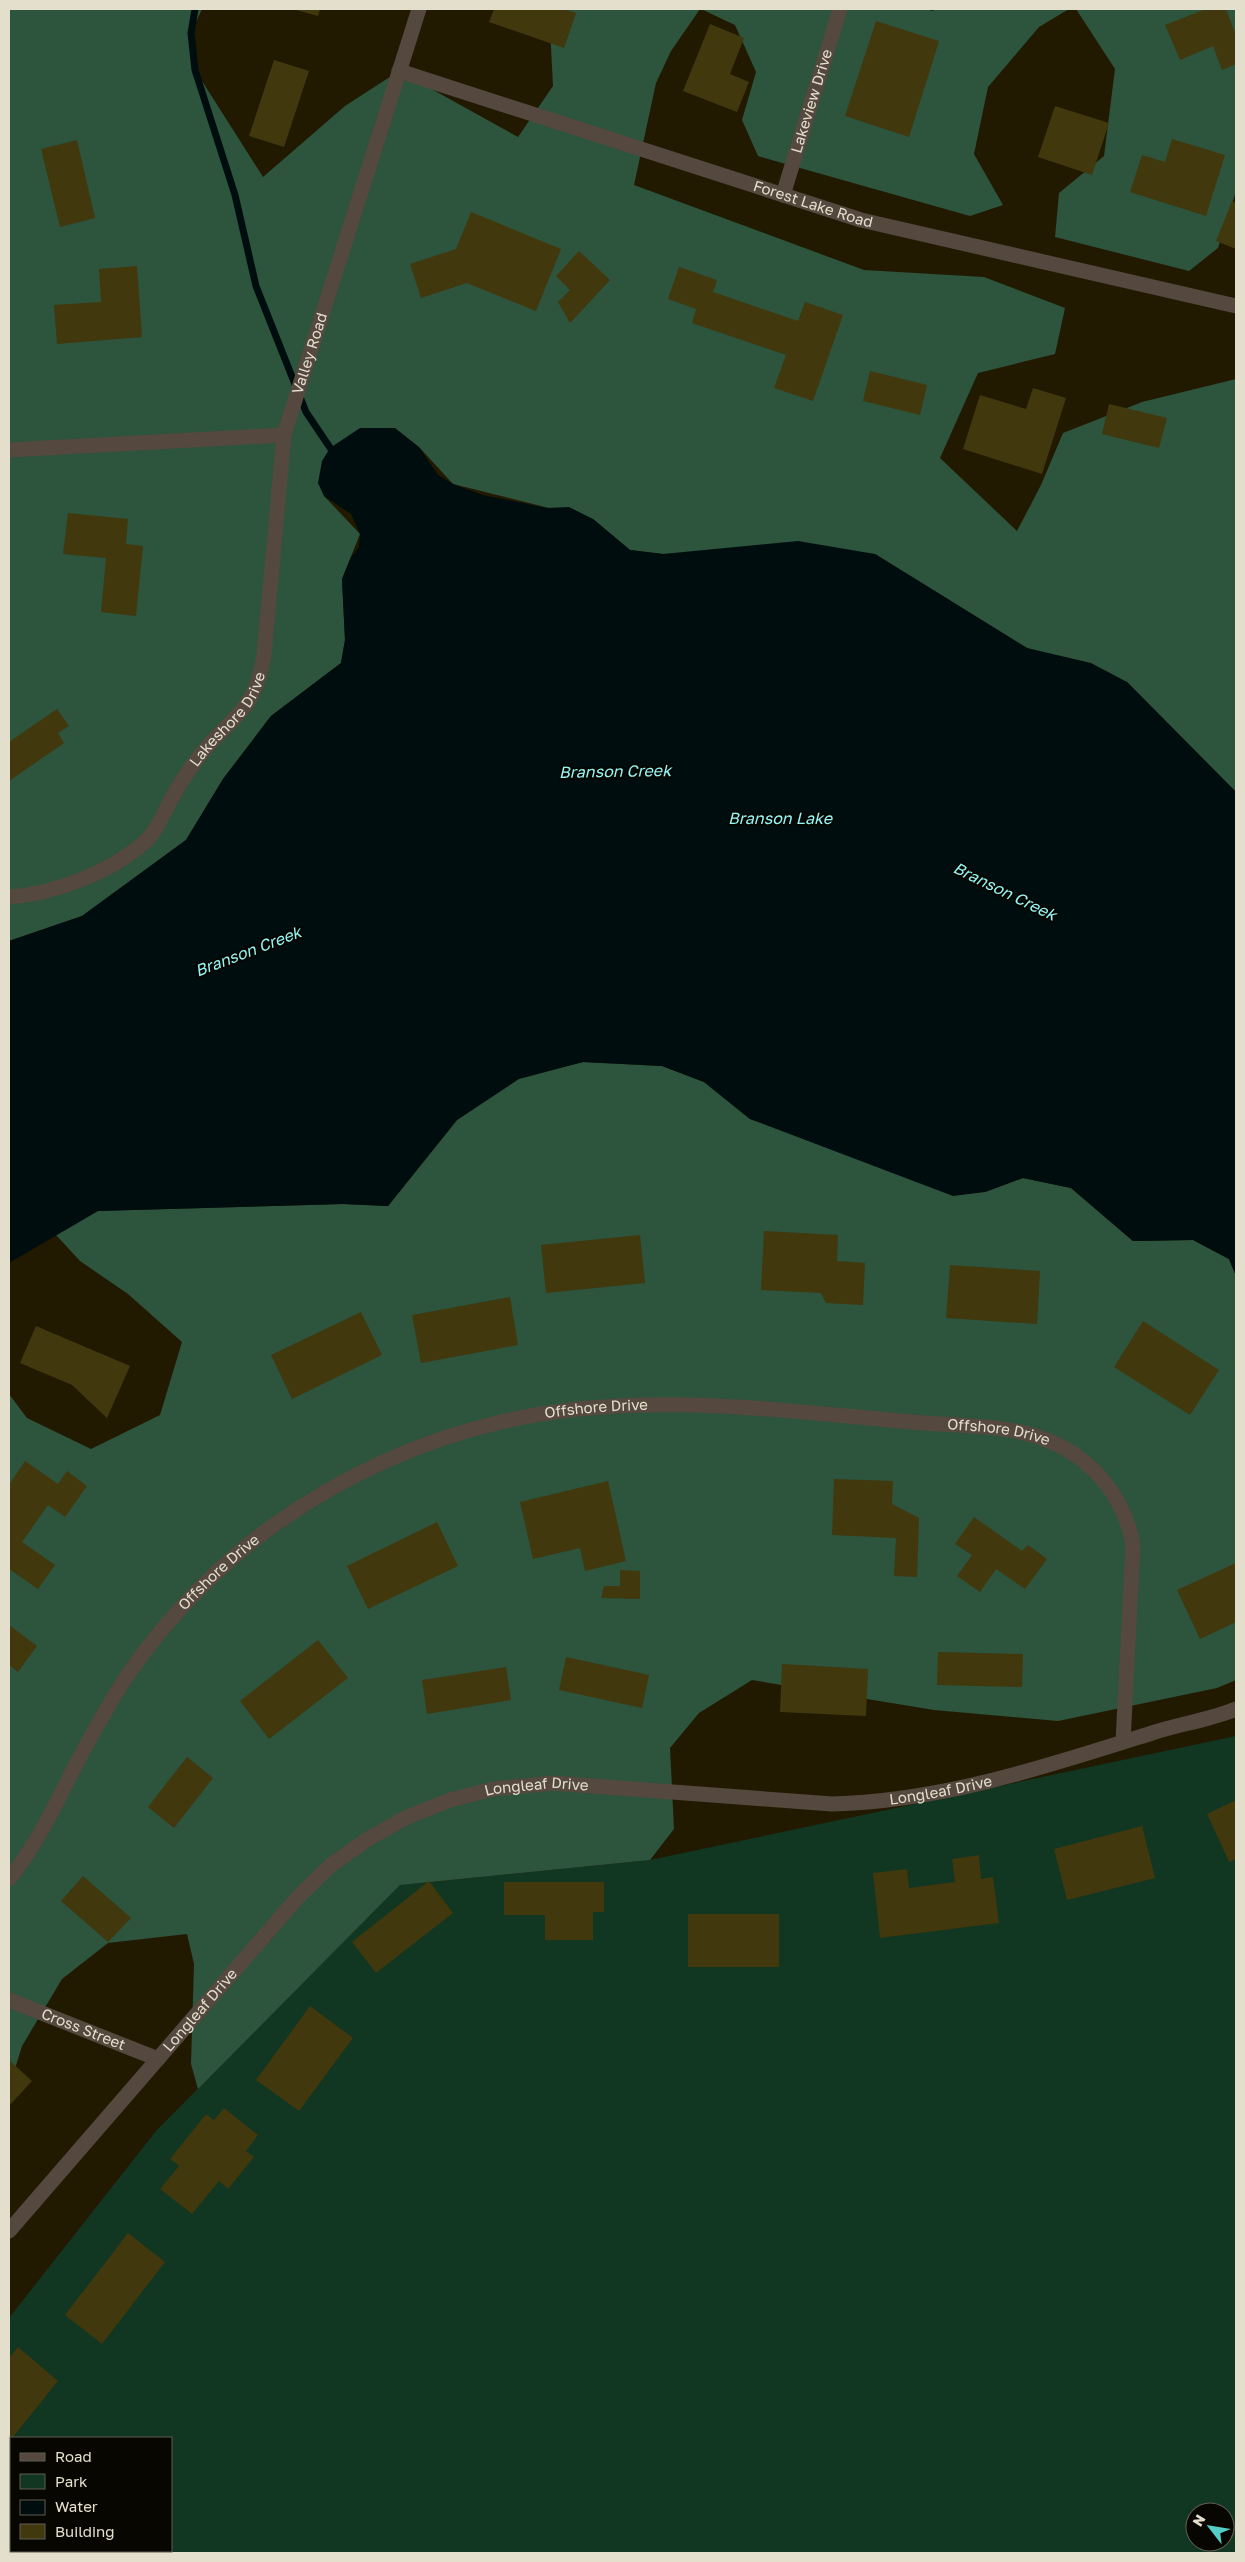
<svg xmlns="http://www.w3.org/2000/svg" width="1245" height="2562" font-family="'Golos Text',sans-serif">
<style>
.green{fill:#113621;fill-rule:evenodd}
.forest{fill:#2d543c}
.water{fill:#000d0e}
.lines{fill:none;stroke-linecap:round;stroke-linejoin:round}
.stream{stroke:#000d0e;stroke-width:7}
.building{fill:#41380e}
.minor{stroke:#55483f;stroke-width:15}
.labels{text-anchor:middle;stroke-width:4;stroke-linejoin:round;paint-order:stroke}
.street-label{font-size:15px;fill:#e4dfcd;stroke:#080600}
.water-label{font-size:16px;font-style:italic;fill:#97f5f6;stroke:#080600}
</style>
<rect width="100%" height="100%" fill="#221a00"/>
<path class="green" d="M 1236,1736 L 1236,2553 L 9,2553 L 9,2318 L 156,2131 L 400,1885 L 650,1860 ZM 11,2438 L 171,2438 L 171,2551 L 11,2551 ZM 1195,2512 L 1225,2512 L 1225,2542 L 1195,2542 Z"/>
<path class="forest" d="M 9,9 L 202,9 L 191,33 L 195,70 L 263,177 L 345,106 L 399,71 L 518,137 L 553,86 L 549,9 L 700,9 L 671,51 L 656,83 L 634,185 L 864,270 L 984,277 L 1065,308 L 1055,354 L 978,373 L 940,458 L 1017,531 L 1041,485 L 1063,433 L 1142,402 L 1236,379 L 1236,792 L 1127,682 L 1027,648 L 875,554 L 663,554 L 630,550 L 593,519 L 453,484 L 419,447 L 324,496 L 360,534 L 342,579 L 345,640 L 341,663 L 271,716 L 223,779 L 186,840 L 82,916 L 9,941 Z
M 701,9 L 927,9 L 932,11 L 936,9 L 1069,9 L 1039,27 L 988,87 L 974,154 L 1003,205 L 970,216 L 758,156 L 742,120 L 756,72 L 735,25 Z
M 1076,9 L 1236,9 L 1236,191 L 1218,248 L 1189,271 L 1055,237 L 1059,193 L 1104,156 L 1115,69 Z
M 583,1062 L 662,1066 L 704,1082 L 750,1119 L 985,1192 L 1023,1178 L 1071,1188 L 1133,1241 L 1193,1240 L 1229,1259 L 1236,1276 L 1236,1680 L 1217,1688 L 1058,1721 L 934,1710 L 752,1680 L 699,1713 L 670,1748 L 674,1829 L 650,1860 L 400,1885 L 198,2089 L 191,2064 L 194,1964 L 187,1934 L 108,1943 L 62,1979 L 22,2046 L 9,2088 L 9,1394 L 27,1418 L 91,1449 L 160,1415 L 182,1342 L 128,1294 L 80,1261 L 56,1235 L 97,1211 L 343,1204 L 388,1206 L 457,1120 L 519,1078 Z"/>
<path class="water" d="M 360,428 L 395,428 L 419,447 L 438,475 L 453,484 L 483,495 L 547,508 L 569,507 L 593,519 L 630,550 L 663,554 L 798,541 L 875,554 L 1027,648 L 1091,663 L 1127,682 L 1236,792 L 1236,1276 L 1229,1259 L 1193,1240 L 1133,1241 L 1071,1188 L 1023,1178 L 985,1192 L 953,1196 L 750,1119 L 704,1082 L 662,1066 L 583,1062 L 519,1079 L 457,1120 L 388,1206 L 343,1204 L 98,1211 L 9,1263 L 9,941 L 82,916 L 186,840 L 223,779 L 271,716 L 341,663 L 345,640 L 342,579 L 351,557 L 359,547 L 360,534 L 351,514 L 324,496 L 318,483 L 322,461 L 330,448 Z"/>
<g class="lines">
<path class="stream" d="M 195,9 L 191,33 L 195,70 L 235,195 L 256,286 L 306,412 L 335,455"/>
</g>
<path class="building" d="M 293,9 L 320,9 L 318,16 Z
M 494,9 L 564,9 L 576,13 L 564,48 L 489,22 Z
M 1206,9 L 1226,9 L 1236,35 L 1236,64 L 1222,70 L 1213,46 L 1180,60 L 1165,25 Z
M 876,21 L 939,41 L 909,137 L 845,116 Z
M 710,24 L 744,38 L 730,74 L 749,82 L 737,112 L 683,91 Z
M 274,60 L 309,71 L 284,147 L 249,136 Z
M 1055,106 L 1109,123 L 1092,175 L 1038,157 Z
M 1172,139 L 1225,155 L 1206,216 L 1130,192 L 1142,155 L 1165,162 Z
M 77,140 L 95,218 L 60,227 L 41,149 Z
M 1232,201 L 1236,203 L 1236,249 L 1216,241 Z
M 471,212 L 561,249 L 536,311 L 467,283 L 421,298 L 410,264 L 456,249 Z
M 579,251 L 610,280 L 570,323 L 558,302 L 570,290 L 556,276 Z
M 137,266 L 142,337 L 57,344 L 54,305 L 101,302 L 99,269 Z
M 679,267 L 717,280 L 713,292 L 798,321 L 805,302 L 843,315 L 813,401 L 774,388 L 786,355 L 692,323 L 696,309 L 668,299 Z
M 870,371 L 927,385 L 920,415 L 863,401 Z
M 1033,388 L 1066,398 L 1042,474 L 963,449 L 980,395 L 1026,409 Z
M 1109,404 L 1167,418 L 1159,448 L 1102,434 Z
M 68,513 L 128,519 L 126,544 L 143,546 L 136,616 L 101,612 L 106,558 L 63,554 Z
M 57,709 L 69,726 L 58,733 L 64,743 L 9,781 L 9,742 Z
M 764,1231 L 838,1235 L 837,1261 L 865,1263 L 863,1305 L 826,1303 L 821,1293 L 761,1290 Z
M 640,1235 L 645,1283 L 546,1293 L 541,1245 Z
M 950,1265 L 1040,1271 L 1037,1324 L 946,1318 Z
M 510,1297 L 518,1345 L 421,1363 L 412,1315 Z
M 361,1312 L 382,1355 L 292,1399 L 271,1355 Z
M 1143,1321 L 1219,1370 L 1190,1415 L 1114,1367 Z
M 36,1326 L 130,1366 L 107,1418 L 72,1385 L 20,1363 Z
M 25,1461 L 58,1484 L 67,1471 L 87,1486 L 65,1517 L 48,1505 L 22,1542 L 55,1565 L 38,1589 L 9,1569 L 9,1485 Z
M 834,1479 L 893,1481 L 892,1504 L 919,1518 L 917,1577 L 894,1576 L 896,1538 L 832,1535 Z
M 608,1481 L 626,1561 L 585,1571 L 580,1548 L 533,1559 L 520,1502 Z
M 974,1517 L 1022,1551 L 1028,1545 L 1047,1559 L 1025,1589 L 996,1569 L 980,1592 L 957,1576 L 972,1555 L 955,1544 Z
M 437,1522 L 458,1566 L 368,1609 L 347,1566 Z
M 1236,1563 L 1236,1622 L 1200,1639 L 1177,1590 Z
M 620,1570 L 640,1571 L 640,1599 L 601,1598 L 604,1586 L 620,1586 Z
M 9,1625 L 37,1646 L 18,1672 L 9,1665 Z
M 318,1640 L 348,1678 L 269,1739 L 240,1701 Z
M 938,1652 L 1023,1654 L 1022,1687 L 937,1685 Z
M 566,1657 L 649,1675 L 642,1708 L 559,1690 Z
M 782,1664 L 868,1669 L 866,1716 L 780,1712 Z
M 506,1667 L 511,1700 L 427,1714 L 422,1680 Z
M 187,1757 L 213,1778 L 174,1828 L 148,1807 Z
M 1236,1800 L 1236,1859 L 1229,1862 L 1207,1814 Z
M 1142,1826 L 1155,1878 L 1067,1900 L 1054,1849 Z
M 979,1855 L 981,1879 L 993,1877 L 999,1923 L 880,1938 L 873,1873 L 907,1869 L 909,1888 L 955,1882 L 952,1859 Z
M 83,1876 L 131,1918 L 108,1942 L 61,1901 Z
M 429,1881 L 453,1913 L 376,1973 L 352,1942 Z
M 504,1882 L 604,1882 L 604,1912 L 593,1912 L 593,1940 L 545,1940 L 545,1915 L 504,1915 Z
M 688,1914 L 779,1914 L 779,1967 L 688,1967 Z
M 310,2006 L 353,2038 L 299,2111 L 256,2080 Z
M 9,2060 L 32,2081 L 9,2106 Z
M 224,2108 L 258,2135 L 246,2151 L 254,2157 L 228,2189 L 219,2181 L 192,2214 L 160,2189 L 179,2166 L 170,2159 L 206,2114 L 214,2120 Z
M 128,2233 L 165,2262 L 102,2344 L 65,2315 Z
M 18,2347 L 58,2381 L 9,2442 L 9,2358 Z"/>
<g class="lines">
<g class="minor">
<path id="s1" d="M 399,71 L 861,220 L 1236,306"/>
<path id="s2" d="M 783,195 L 840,9"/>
<path d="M 9,450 L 284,435"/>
<path id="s3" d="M 9,897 C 55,894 114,871 148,839 C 159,827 165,810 173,796 C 180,783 189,770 198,758 C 230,716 255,714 264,655 L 284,435 L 419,9"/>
<path id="s4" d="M 9,1879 C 33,1850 49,1817 66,1784 C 78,1759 92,1735 106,1710 C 146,1639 208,1573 274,1525 C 343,1476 419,1441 501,1422 C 636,1390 775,1410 911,1422 C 954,1426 1010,1424 1049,1441 C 1093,1459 1125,1498 1133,1545 L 1123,1742"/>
<path id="s5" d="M 9,2000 L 158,2059"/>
<path id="s6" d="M 9,2231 L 298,1897 L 331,1865 L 368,1839 L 407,1817 L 450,1800 L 493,1789 L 553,1783 L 832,1804 C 943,1801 1048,1766 1152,1733 C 1180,1724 1209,1720 1236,1709"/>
</g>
</g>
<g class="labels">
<g class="street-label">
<text dy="5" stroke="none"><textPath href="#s2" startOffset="98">Lakeview Drive</textPath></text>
<text dy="5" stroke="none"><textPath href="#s1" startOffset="435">Forest Lake Road</textPath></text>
<text dy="5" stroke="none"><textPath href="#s3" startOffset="680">Valley Road</textPath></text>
<text dy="5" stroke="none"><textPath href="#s3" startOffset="298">Lakeshore Drive</textPath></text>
<text dy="5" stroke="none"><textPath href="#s4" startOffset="794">Offshore Drive</textPath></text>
<text dy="5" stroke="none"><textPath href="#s4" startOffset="1198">Offshore Drive</textPath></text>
<text dy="5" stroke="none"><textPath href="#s4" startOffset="374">Offshore Drive</textPath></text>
<text dy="5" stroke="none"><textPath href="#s6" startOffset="712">Longleaf Drive</textPath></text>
<text dy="5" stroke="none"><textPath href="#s6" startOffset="1118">Longleaf Drive</textPath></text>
<text dy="5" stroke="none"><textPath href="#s6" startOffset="292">Longleaf Drive</textPath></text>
<text dy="5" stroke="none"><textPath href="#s5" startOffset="80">Cross Street</textPath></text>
</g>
<g class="water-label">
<text transform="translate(615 771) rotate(-1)" y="6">Branson Creek</text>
<text x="780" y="824">Branson Lake</text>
<text transform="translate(1005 891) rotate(26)" y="6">Branson Creek</text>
<text transform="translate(248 951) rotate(-21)" y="6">Branson Creek</text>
</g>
</g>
<rect width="1245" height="2562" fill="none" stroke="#e4dfcd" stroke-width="20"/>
<rect x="10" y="2437" width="162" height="115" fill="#080600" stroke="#605d52"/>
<rect x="20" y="2453" width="25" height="8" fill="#55483f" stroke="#605d52"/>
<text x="55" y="2462" font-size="15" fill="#e4dfcd">Road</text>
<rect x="20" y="2474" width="25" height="15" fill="#113621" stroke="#605d52"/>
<text x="55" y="2487" font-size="15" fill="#e4dfcd">Park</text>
<rect x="20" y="2500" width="25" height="15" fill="#000d0e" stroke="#605d52"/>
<text x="55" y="2512" font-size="15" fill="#e4dfcd">Water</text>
<rect x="20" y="2524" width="25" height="15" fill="#41380e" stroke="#605d52"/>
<text x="55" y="2537" font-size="15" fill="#e4dfcd">Building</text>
<g transform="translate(1210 2527) rotate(301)"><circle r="24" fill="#080600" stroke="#605d52"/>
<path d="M0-4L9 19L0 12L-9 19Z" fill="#54cdc8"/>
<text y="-8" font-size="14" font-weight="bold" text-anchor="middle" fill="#e4dfcd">N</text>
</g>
</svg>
